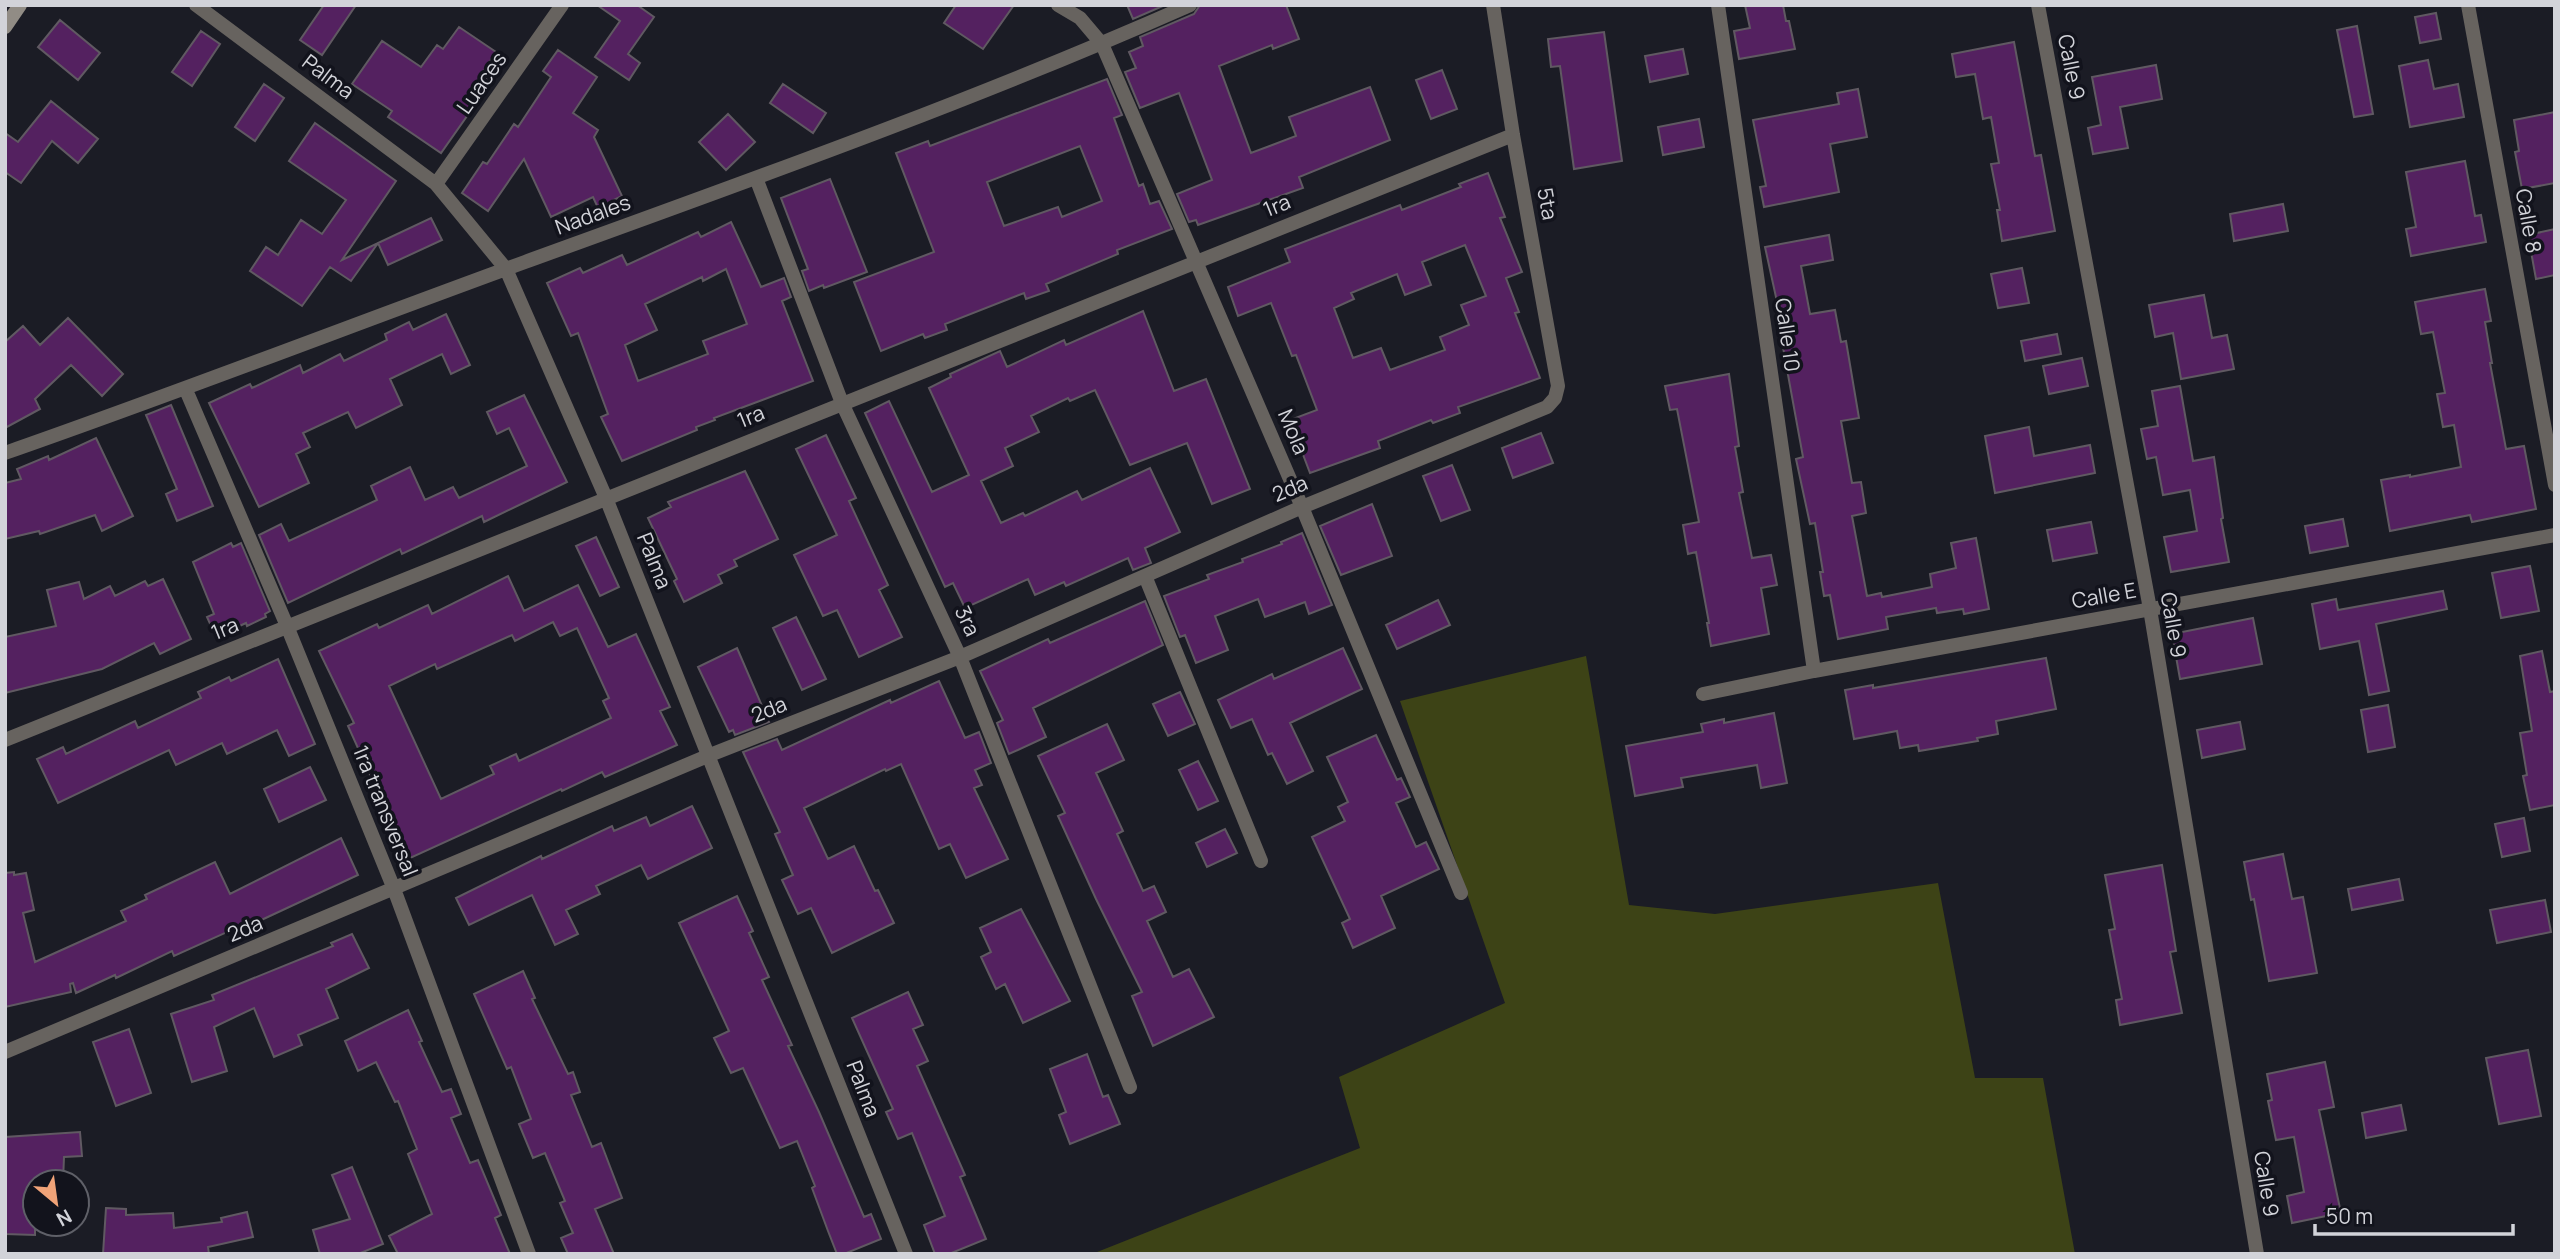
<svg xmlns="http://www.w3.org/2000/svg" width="2560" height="1259" font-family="Manrope,sans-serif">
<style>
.green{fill:#3d4316}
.building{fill:#542160;stroke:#605962;stroke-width:2;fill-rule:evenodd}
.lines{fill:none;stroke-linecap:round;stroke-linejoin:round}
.minor{stroke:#67635f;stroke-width:14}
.secondary{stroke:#918c85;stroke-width:14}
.labels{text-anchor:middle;stroke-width:7;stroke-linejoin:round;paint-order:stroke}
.street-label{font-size:21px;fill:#d2d3d9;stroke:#12131c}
</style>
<rect width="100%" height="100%" fill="#1b1c25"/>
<path class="green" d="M 1586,656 L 1629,905 L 1715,914 L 1938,883 L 1975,1078 L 2043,1078 L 2075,1254 L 1092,1254 L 1360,1148 L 1339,1077 L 1505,1003 L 1400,701 Z"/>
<path class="building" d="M 324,5 L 356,5 L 322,55 L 300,40 Z
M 597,5 L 637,5 L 654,17 L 628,54 L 640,63 L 629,80 L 595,57 L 620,21 Z
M 956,5 L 1014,5 L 983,49 L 944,23 Z
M 1127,5 L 1165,5 L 1133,19 Z
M 1200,5 L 1286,5 L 1299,39 L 1273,49 L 1272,45 L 1219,66 L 1251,153 L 1296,136 L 1289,117 L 1370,87 L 1390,140 L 1299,177 L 1303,188 L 1198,225 L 1196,220 L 1189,222 L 1177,194 L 1212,180 L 1179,93 L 1140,108 L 1125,72 L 1136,68 L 1129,52 L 1143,46 L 1140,37 L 1194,14 Z
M 1745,5 L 1783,5 L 1786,21 L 1789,21 L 1795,49 L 1739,59 L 1734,31 L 1750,28 Z
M 2436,13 L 2441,39 L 2420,43 L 2415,17 Z
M 60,20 L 100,53 L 78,80 L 38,47 Z
M 2357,26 L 2373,114 L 2354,117 L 2337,30 Z
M 459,27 L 496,52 L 481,75 L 491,82 L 441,153 L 388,117 L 392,111 L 352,84 L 382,41 L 421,67 L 437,45 L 443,49 Z
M 201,31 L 220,44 L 192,86 L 172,72 Z
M 1604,32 L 1622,161 L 1574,169 L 1560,66 L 1551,67 L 1548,39 Z
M 2014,42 L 2035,156 L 2041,155 L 2055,231 L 2002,241 L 1997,210 L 2000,210 L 1991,164 L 1999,163 L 1991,117 L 1983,119 L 1975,74 L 1956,77 L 1952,54 Z
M 1683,49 L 1688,74 L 1650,82 L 1645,56 Z
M 558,50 L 597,77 L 573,113 L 598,130 L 594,137 L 622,196 L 598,208 L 593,197 L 551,217 L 524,159 L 488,211 L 462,193 L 483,162 L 487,164 L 514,124 L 518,127 L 551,77 L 543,71 Z
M 2428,60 L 2434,89 L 2458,84 L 2464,117 L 2410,127 L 2399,66 Z
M 2156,65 L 2162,99 L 2120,107 L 2128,148 L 2093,154 L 2088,128 L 2101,125 L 2092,77 Z
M 1442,70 L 1457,109 L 1431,119 L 1416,80 Z
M 1107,79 L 1122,115 L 1114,118 L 1139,186 L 1143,184 L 1150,204 L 1159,201 L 1172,229 L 1117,250 L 1118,254 L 1046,284 L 1049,291 L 1026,299 L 1024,293 L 945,324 L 947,330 L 925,338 L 923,334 L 881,351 L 854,282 L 934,252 L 896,153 L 928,141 L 930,146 ZM 1080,146 L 1102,201 L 1062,217 L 1058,207 L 1004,226 L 987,182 Z
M 264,84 L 284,98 L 255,141 L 235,127 Z
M 783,84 L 826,113 L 813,133 L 770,103 Z
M 1858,89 L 1867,137 L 1830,144 L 1839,192 L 1764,207 L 1760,187 L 1766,186 L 1753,120 L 1839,104 L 1837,93 Z
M 51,101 L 98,139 L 78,163 L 52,141 L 21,183 L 5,172 L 5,133 L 18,142 Z
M 2555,112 L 2555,183 L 2522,189 L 2515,152 L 2519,151 L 2514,120 Z
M 728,114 L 755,142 L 726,170 L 699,142 Z
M 1699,119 L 1704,147 L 1663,155 L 1658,127 Z
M 315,123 L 396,181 L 342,260 L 378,243 L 351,281 L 330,267 L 302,306 L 250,271 L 266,247 L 278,255 L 301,220 L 322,234 L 346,200 L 289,161 Z
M 2465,161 L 2475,216 L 2481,215 L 2486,242 L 2411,256 L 2406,229 L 2416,227 L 2406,172 Z
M 1488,173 L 1505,217 L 1500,218 L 1522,272 L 1506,278 L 1519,312 L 1515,313 L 1540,378 L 1458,407 L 1460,413 L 1433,423 L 1431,420 L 1378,441 L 1380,448 L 1310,473 L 1290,420 L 1317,410 L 1296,355 L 1292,356 L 1271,303 L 1238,316 L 1228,287 L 1290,262 L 1285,249 L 1400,205 L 1402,210 L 1461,187 L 1459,184 ZM 1465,245 L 1486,296 L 1461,305 L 1469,325 L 1440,337 L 1445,350 L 1390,370 L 1381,348 L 1353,358 L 1334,308 L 1354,299 L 1351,293 L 1397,274 L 1405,295 L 1431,285 L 1422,262 Z
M 830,179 L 867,272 L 824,288 L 823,285 L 809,291 L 802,271 L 808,269 L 781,198 Z
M 2283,204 L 2288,231 L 2234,241 L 2230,214 Z
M 431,218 L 442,240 L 388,265 L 378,243 Z
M 731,222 L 761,287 L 784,278 L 791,297 L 782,301 L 813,381 L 714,418 L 715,420 L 696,427 L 697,430 L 622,461 L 601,417 L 608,414 L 578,333 L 571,336 L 547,283 L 580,268 L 583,273 L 622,255 L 627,265 L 698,232 L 701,237 ZM 726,269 L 747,324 L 703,341 L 708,354 L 638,381 L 625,345 L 657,330 L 645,304 L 702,277 L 703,281 Z
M 2555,229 L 2555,275 L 2536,279 L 2528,235 Z
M 1829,235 L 1833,260 L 1801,266 L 1810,314 L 1835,310 L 1841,342 L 1846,341 L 1859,418 L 1841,421 L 1852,483 L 1861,482 L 1866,513 L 1852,516 L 1867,596 L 1881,593 L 1882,597 L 1932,587 L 1930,574 L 1956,568 L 1951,543 L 1976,538 L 1989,609 L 1964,614 L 1963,609 L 1937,613 L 1936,608 L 1886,617 L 1888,629 L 1838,639 L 1830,595 L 1824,596 L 1820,572 L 1823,572 L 1815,523 L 1810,524 L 1796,459 L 1803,457 L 1778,320 L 1781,320 L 1765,247 Z
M 2022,268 L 2029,303 L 1998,308 L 1991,274 Z
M 2485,289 L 2491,321 L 2485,322 L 2492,363 L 2490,363 L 2506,449 L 2524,446 L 2536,509 L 2472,522 L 2470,515 L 2390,531 L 2381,480 L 2410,475 L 2410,477 L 2461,467 L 2454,425 L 2443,427 L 2437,394 L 2445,393 L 2433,332 L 2421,334 L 2415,302 Z
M 2204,295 L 2212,338 L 2227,335 L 2234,369 L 2181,379 L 2173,333 L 2155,337 L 2149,305 Z
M 1143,311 L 1174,391 L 1206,379 L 1250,489 L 1212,504 L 1187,443 L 1130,465 L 1095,390 L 1070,401 L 1068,398 L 1031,416 L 1039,432 L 1005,448 L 1013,466 L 981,481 L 1001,523 L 1023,513 L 1025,516 L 1077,491 L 1082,500 L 1150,468 L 1180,532 L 1145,548 L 1151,563 L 1133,570 L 1128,558 L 1066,586 L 1064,582 L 1035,595 L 1028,579 L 965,608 L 953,583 L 945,587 L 865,413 L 889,401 L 932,492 L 969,475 L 929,388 L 951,377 L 950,374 L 1000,351 L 1007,367 L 1064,340 L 1066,345 Z
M 446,314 L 470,365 L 451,374 L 442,354 L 390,379 L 402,405 L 356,428 L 348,412 L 303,433 L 310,447 L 296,454 L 309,483 L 259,507 L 209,403 L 250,384 L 252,388 L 300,365 L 303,373 L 340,354 L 344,361 L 387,340 L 385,334 L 409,322 L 413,330 Z
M 68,318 L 123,374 L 102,396 L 71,365 L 35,399 L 40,409 L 5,428 L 5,342 L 23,326 L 40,345 Z
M 2057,334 L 2061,354 L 2025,361 L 2021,341 Z
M 2082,358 L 2088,386 L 2049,394 L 2043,366 Z
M 1729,374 L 1739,446 L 1735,447 L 1743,492 L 1739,493 L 1752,558 L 1771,555 L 1777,585 L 1761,588 L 1769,634 L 1711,646 L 1707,623 L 1709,623 L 1696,552 L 1688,554 L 1683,525 L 1699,522 L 1677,409 L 1670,410 L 1665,386 Z
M 2180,386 L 2193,461 L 2214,457 L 2223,518 L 2221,519 L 2229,562 L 2171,572 L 2164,537 L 2197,531 L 2190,490 L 2163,495 L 2156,457 L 2147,459 L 2141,429 L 2158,426 L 2152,391 Z
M 524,395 L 567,482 L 484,522 L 482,516 L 402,554 L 400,549 L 288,603 L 259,535 L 281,524 L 289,541 L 377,500 L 371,486 L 410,467 L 425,500 L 453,487 L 459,498 L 527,466 L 509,428 L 497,434 L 487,412 Z
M 171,405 L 213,506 L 177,521 L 166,494 L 177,489 L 146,415 Z
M 2029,427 L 2034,456 L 2090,445 L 2095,473 L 1995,493 L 1985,436 Z
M 1541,433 L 1553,463 L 1513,478 L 1502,448 Z
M 826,435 L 856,498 L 849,501 L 888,585 L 879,590 L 902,637 L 859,657 L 837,610 L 823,616 L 794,555 L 837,535 L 796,449 Z
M 96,438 L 133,516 L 102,531 L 95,515 L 40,534 L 39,531 L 5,539 L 5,483 L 21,479 L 17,469 L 48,456 L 49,460 Z
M 1452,465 L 1470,510 L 1441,521 L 1423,476 Z
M 745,471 L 778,539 L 734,560 L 737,566 L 718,575 L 722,583 L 684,602 L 674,581 L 677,579 L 648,518 L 671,507 L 668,502 Z
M 1372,504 L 1392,556 L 1341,575 L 1320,526 Z
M 2343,519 L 2348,546 L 2310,553 L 2305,526 Z
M 2091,522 L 2097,553 L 2053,561 L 2047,530 Z
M 1302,533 L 1332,605 L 1309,614 L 1305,602 L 1265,617 L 1258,599 L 1215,616 L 1228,650 L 1196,663 L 1185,635 L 1180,637 L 1164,596 L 1209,579 L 1207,575 L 1243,562 L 1242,559 L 1282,544 L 1281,542 Z
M 596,537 L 619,587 L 600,596 L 576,546 Z
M 231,543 L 233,547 L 241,543 L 270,611 L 265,614 L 266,617 L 247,626 L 246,623 L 216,637 L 207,617 L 214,614 L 193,562 Z
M 2530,566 L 2539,611 L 2501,618 L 2492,573 Z
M 508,576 L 524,611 L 578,585 L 608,647 L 636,634 L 670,707 L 660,711 L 677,745 L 605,777 L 602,772 L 562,791 L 561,789 L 408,859 L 348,726 L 354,723 L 319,651 L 377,624 L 379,628 L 428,605 L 432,614 ZM 553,622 L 560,636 L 577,628 L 609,698 L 603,701 L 611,718 L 519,761 L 516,754 L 490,766 L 494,774 L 441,799 L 389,686 L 435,664 L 437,669 L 512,635 L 515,641 Z
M 163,579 L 191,639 L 160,654 L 154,643 L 102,669 L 5,693 L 5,637 L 56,626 L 47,590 L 79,582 L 84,599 L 110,586 L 115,596 L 145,581 L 148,586 Z
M 2443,591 L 2447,609 L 2376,624 L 2389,691 L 2369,695 L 2359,641 L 2320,649 L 2312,604 L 2336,599 L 2338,610 Z
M 1438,600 L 1450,625 L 1397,649 L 1386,625 Z
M 1145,601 L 1163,645 L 1033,708 L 1046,737 L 1009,754 L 997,723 L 1003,720 L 980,671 L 1048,639 L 1050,643 Z
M 796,617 L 826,679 L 802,690 L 773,628 Z
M 2253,618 L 2262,664 L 2180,679 L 2172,634 Z
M 737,648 L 769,722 L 735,735 L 733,730 L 729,732 L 698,667 Z
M 1343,648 L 1362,689 L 1290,723 L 1313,771 L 1287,784 L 1272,753 L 1268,755 L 1252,719 L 1231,728 L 1218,700 L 1272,674 L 1274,679 Z
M 2542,651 L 2550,692 L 2555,691 L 2555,805 L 2530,810 L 2523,776 L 2527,775 L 2520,733 L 2532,731 L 2520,656 Z
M 2046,658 L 2056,709 L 1996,721 L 1998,734 L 1977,738 L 1978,741 L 1919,751 L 1918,745 L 1900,748 L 1897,731 L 1854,739 L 1845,690 L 1873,685 L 1873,688 Z
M 278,659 L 315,744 L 289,756 L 277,730 L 227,754 L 222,743 L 176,765 L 169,750 L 58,803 L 37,759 L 63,747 L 66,754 L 135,721 L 138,728 L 201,698 L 198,692 L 229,677 L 231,681 Z
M 939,681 L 965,738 L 979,732 L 991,763 L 975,770 L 982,785 L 974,788 L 1008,859 L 966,878 L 950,844 L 939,849 L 901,764 L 886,771 L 885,769 L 804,808 L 828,859 L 854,846 L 875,891 L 878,890 L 894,923 L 832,953 L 811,908 L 798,914 L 782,880 L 793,875 L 775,834 L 780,832 L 743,752 L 777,739 L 782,750 L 890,700 L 891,703 Z
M 1180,692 L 1195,724 L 1168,736 L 1153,704 Z
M 2388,705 L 2395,747 L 2368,752 L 2361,710 Z
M 1774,713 L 1787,783 L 1761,788 L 1757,765 L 1681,778 L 1683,787 L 1635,796 L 1626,746 L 1703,732 L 1701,724 L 1724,719 L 1724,723 Z
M 2240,722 L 2245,749 L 2202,758 L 2197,730 Z
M 1107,724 L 1124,760 L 1096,773 L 1123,831 L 1117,834 L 1143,891 L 1154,886 L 1166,912 L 1147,921 L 1173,977 L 1189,969 L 1214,1017 L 1153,1046 L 1132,996 L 1142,992 L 1096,899 L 1058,816 L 1065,813 L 1038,756 Z
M 1376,735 L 1397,780 L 1401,778 L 1410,797 L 1396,803 L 1416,847 L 1426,842 L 1439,869 L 1381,896 L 1395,928 L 1353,948 L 1342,923 L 1350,919 L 1312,837 L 1345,821 L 1338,807 L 1348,802 L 1327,757 Z
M 1198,761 L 1218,801 L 1198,810 L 1179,770 Z
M 310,767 L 326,800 L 279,822 L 264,789 Z
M 692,806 L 712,848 L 648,879 L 641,865 L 596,886 L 600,894 L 566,910 L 578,934 L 555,945 L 532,895 L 469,925 L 456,898 L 541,856 L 542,859 L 612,826 L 614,831 L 646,817 L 650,826 Z
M 2524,818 L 2530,851 L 2502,857 L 2495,824 Z
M 1225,829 L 1237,853 L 1207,867 L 1196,843 Z
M 341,838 L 358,875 L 257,922 L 256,919 L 174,956 L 172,951 L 116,978 L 115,975 L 76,993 L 73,983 L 70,984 L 71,992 L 5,1007 L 5,873 L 14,872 L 14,875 L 26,873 L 34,910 L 23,913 L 35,962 L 126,921 L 121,911 L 147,899 L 145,895 L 215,862 L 230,894 Z
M 2283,854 L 2292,899 L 2303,897 L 2317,973 L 2269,981 L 2254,899 L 2251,900 L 2244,862 Z
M 2162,865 L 2176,951 L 2170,952 L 2182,1013 L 2120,1025 L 2116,1000 L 2122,999 L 2109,930 L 2115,929 L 2105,875 Z
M 2399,879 L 2403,900 L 2352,910 L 2348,889 Z
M 737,896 L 753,931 L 749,933 L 769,977 L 762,980 L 792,1045 L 788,1046 L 819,1112 L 864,1217 L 871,1214 L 881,1239 L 844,1254 L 837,1254 L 828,1231 L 812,1188 L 815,1186 L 797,1141 L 780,1148 L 743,1068 L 731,1073 L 714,1038 L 729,1031 L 679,923 Z
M 2545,900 L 2551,932 L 2497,943 L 2490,910 Z
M 1021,909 L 1070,1001 L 1023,1023 L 1005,984 L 996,989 L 981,957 L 991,952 L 980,928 Z
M 352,934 L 369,968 L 326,989 L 338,1018 L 298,1035 L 302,1045 L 274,1057 L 254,1008 L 214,1027 L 227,1071 L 192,1082 L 171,1014 L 214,1000 L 212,995 L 333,946 L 331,943 Z
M 523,971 L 535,998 L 532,999 L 568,1074 L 573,1072 L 580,1092 L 571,1095 L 592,1147 L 601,1143 L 622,1198 L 595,1209 L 614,1254 L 568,1254 L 561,1238 L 573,1233 L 560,1203 L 565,1201 L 545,1153 L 533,1158 L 519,1124 L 531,1119 L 511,1067 L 507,1069 L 474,994 Z
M 908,992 L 923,1025 L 913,1029 L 928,1061 L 917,1066 L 965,1175 L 960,1177 L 986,1239 L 949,1254 L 935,1254 L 924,1225 L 945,1216 L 912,1133 L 898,1139 L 886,1112 L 893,1109 L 852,1018 Z
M 408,1010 L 422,1041 L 419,1042 L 442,1092 L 451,1089 L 461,1114 L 451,1118 L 470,1163 L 478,1160 L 501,1215 L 495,1218 L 510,1254 L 398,1254 L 389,1236 L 432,1214 L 408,1154 L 417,1149 L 398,1101 L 395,1102 L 376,1062 L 358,1071 L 345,1041 Z
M 129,1029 L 151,1093 L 116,1106 L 93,1042 Z
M 2528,1050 L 2541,1116 L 2499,1124 L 2486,1058 Z
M 1087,1054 L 1103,1097 L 1108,1095 L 1120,1124 L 1070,1144 L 1059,1115 L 1066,1112 L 1050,1069 Z
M 2325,1062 L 2334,1107 L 2319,1110 L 2341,1213 L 2292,1223 L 2287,1196 L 2304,1192 L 2294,1137 L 2276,1140 L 2268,1101 L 2272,1100 L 2267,1074 Z
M 2401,1105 L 2406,1130 L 2366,1138 L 2362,1113 Z
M 80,1132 L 82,1156 L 64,1157 L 63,1182 L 35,1182 L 35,1235 L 5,1234 L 5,1137 Z
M 352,1167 L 383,1244 L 358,1254 L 320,1254 L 313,1230 L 350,1219 L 332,1175 Z
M 106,1208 L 126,1209 L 126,1215 L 173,1213 L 174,1228 L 222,1222 L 221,1218 L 247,1212 L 253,1237 L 208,1247 L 209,1254 L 103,1254 Z"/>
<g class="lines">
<path class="minor" d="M 196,5 L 436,184 L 506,269 L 606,498 L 906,1254
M 1058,5 L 1080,18 L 1102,44 L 1302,507 L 1461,893
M 1718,5 L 1814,671
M 2038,5 L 2150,609 L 2257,1254
M 2468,5 L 2555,485
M 756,178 L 842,403 L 960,657 L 1130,1087
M 436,184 L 562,5
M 186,390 L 287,626 L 394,889 L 529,1254
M 5,453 C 180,392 352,325 525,262 C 748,181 973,101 1190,5
M 1145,576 L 1261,861
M 1703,694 L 1814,671 L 2555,535
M 5,740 L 1513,135
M 5,1052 L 710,755 L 960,657 L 1302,507 L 1547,407 L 1555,398 L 1558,386 L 1513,135 L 1493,5"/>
<path class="secondary" d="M 5,27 L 20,5"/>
</g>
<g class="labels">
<g class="street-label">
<text transform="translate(2071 67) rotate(79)" y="7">Calle 9</text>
<text transform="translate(328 77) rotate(37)" y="7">Palma</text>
<text transform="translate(482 83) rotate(-55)" y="7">Luaces</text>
<text transform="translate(1547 204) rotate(80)" y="7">5ta</text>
<text transform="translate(1277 206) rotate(-22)" y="7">1ra</text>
<text transform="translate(593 215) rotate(-20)" y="7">Nadales</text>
<text transform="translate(2528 221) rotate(80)" y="7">Calle 8</text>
<text transform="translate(1787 335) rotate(82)" y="7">Calle 10</text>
<text transform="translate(751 417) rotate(-22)" y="7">1ra</text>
<text transform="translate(1293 432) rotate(67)" y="7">Mola</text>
<text transform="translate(1290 489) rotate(-23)" y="7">2da</text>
<text transform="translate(654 561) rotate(68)" y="7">Palma</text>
<text transform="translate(2104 596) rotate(-10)" y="7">Calle E</text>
<text transform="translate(967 621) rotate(65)" y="7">3ra</text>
<text transform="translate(2173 625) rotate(80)" y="7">Calle 9</text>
<text transform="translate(225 629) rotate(-22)" y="7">1ra</text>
<text transform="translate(769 710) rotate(-22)" y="7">2da</text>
<text transform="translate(385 811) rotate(68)" y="7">1ra transversal</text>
<text transform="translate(245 929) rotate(-23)" y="7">2da</text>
<text transform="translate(863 1089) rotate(69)" y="7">Palma</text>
<text transform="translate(2266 1184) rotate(81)" y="7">Calle 9</text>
</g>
</g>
<rect width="2560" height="1259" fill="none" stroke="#d2d3d9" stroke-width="14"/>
<g transform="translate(56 1203) rotate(151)"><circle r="33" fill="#12131c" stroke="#5f6068" stroke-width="2"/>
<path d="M0-5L12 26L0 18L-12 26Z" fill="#f0a378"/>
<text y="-10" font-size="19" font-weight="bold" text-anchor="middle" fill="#d2d3d9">N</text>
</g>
<path d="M2315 1224v10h198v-10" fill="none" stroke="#d2d3d9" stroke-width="3.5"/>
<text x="2326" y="1224" font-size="21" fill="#d2d3d9" stroke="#12131c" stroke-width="5" paint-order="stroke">50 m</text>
</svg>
